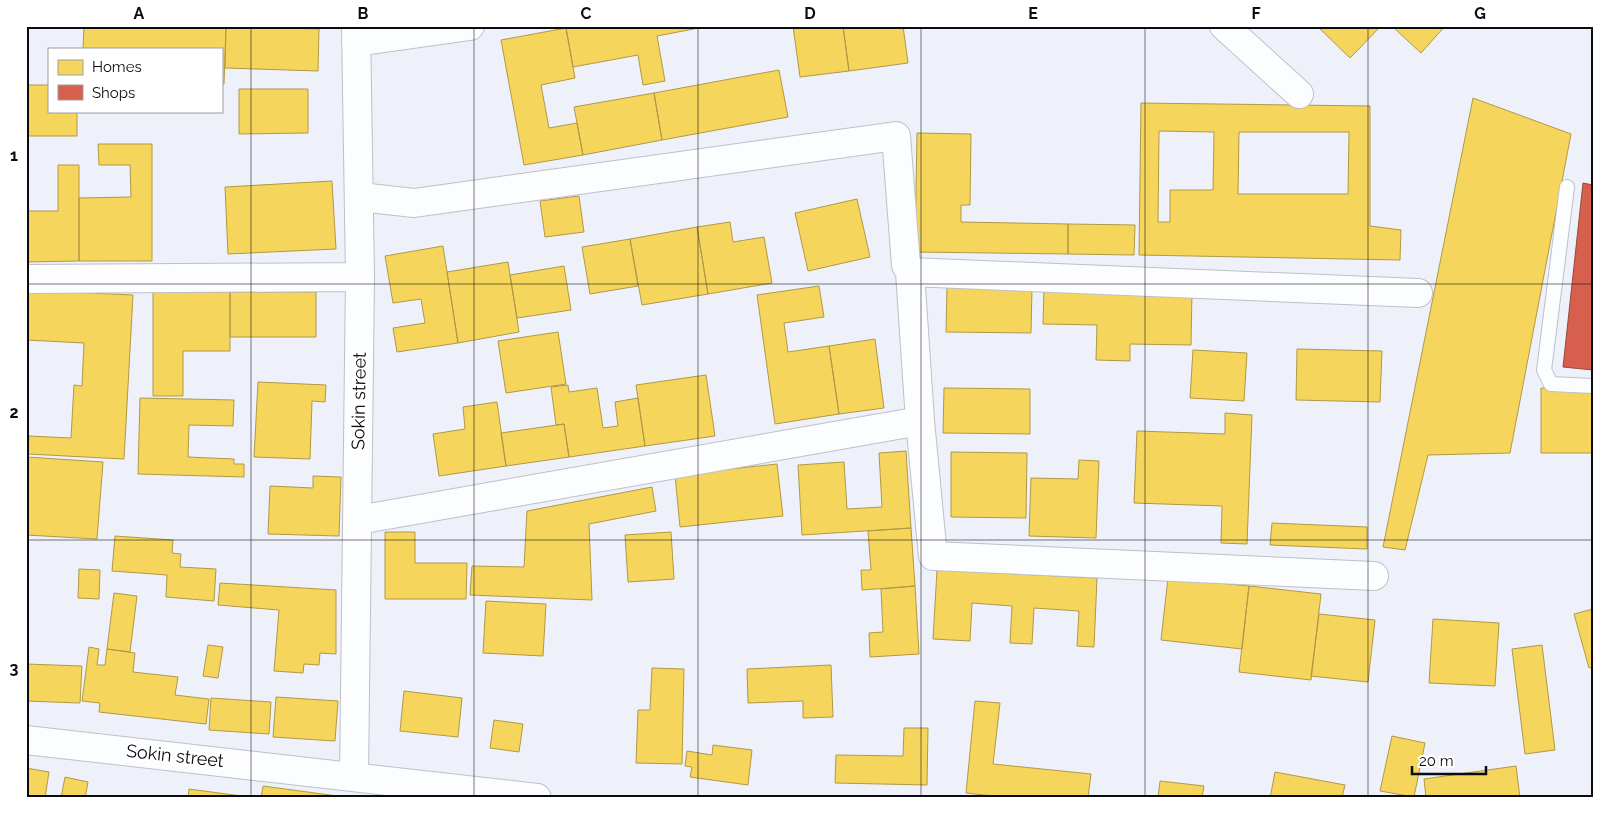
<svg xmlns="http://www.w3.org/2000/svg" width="1619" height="824" font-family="Raleway,sans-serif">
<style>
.homes{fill:#f6d55c;stroke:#b09946;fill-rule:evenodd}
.shops{fill:#d6604d;stroke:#99473b}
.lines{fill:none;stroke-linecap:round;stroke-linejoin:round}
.lane-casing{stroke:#bec0c7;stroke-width:16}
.street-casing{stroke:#bec0c7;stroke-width:30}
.secondary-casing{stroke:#bec0c7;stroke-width:30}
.lane{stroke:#fcfdfe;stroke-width:14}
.street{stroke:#fcfdfe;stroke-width:28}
.secondary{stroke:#fcfdfe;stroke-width:28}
.grid{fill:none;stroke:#0b0c11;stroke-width:1;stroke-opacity:0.55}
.labels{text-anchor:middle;stroke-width:5;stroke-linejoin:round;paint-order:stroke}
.street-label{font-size:18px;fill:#0b0c11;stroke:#fff}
.neatline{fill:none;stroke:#0b0c11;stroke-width:2}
.grid-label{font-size:16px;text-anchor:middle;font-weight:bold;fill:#0b0c11}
</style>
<rect width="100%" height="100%" fill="#eef1fa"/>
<path class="homes" d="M 84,26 L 226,26 L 224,84 L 221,84 L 221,49 L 83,49 Z
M 226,26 L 319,29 L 318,71 L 225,68 Z
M 576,26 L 703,26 L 704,27 L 657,36 L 665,81 L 643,85 L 638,55 L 573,67 L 566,28 Z
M 793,26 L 843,26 L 849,71 L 800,77 Z
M 843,26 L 903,26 L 908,63 L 849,71 Z
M 1317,26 L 1381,26 L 1350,58 Z
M 1396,26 L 1445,26 L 1421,53 L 1394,28 Z
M 566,28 L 575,78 L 541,85 L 549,128 L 577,123 L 583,155 L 524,165 L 501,40 Z
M 779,70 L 788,117 L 662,140 L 654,93 Z
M 26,85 L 49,85 L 49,111 L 77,111 L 77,136 L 26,136 Z
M 239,89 L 308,89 L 308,133 L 239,134 Z
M 654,93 L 662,140 L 583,155 L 574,107 Z
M 1473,98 L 1571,134 L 1510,453 L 1428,455 L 1405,550 L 1383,547 Z
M 1141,103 L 1370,106 L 1370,226 L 1401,230 L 1400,260 L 1139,255 ZM 1159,131 L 1214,132 L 1213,190 L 1170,190 L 1170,222 L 1158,222 ZM 1239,132 L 1349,132 L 1348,194 L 1238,194 Z
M 917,133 L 971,134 L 970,205 L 961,205 L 961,222 L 1068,224 L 1068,254 L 915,252 Z
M 98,144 L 152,144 L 152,261 L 79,261 L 79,198 L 131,197 L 130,165 L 99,165 Z
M 58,165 L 79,165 L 79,261 L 26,262 L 26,211 L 58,211 Z
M 332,181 L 336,249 L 228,254 L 225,187 Z
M 579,196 L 584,232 L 545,237 L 540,201 Z
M 857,199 L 870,257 L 808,271 L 795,213 Z
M 730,222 L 733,242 L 764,237 L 772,283 L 708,294 L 697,227 Z
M 1068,224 L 1135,225 L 1134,255 L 1068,254 Z
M 697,227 L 708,294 L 642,305 L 630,239 Z
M 630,239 L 638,286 L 590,294 L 582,247 Z
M 443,246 L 458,343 L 397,352 L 393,328 L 425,323 L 421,299 L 393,303 L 385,256 Z
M 508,262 L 519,332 L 458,343 L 447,272 Z
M 564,266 L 571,310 L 517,318 L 510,275 Z
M 819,286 L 824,317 L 784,323 L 788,352 L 829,346 L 839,414 L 775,424 L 757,295 Z
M 947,287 L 1032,288 L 1031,333 L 946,332 Z
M 1044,287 L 1192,291 L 1191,345 L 1130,344 L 1130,361 L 1096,360 L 1097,325 L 1043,324 Z
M 26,290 L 133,295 L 124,459 L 28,454 L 29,436 L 71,438 L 74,385 L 82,386 L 84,343 L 26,340 Z
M 153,292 L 230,292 L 230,351 L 183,351 L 183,396 L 153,396 Z
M 230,292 L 316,292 L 316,337 L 230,337 Z
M 558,332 L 566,384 L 506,393 L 498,341 Z
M 875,339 L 884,408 L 839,414 L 829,346 Z
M 1297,349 L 1382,351 L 1380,402 L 1296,400 Z
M 1193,350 L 1247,353 L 1244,401 L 1190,398 Z
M 706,375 L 715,436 L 645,446 L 636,385 Z
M 258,382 L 326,385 L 325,402 L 312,401 L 310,459 L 254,457 Z
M 568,385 L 569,392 L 597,388 L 603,428 L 618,426 L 615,402 L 638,398 L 645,446 L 569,457 L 564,424 L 556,425 L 551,387 Z
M 944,388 L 1030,389 L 1030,434 L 943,433 Z
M 1541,388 L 1593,389 L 1593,453 L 1541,453 Z
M 140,398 L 234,400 L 233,426 L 189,425 L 188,457 L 234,459 L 234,464 L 244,464 L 244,477 L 138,474 Z
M 497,402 L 506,466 L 439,476 L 433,434 L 465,429 L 463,407 Z
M 1225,413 L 1252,415 L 1247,544 L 1221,543 L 1222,506 L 1134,503 L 1137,431 L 1225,434 Z
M 564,424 L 569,457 L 506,466 L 501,433 Z
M 906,451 L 911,528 L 802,535 L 798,465 L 844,462 L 847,509 L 882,507 L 879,453 Z
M 951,452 L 1027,453 L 1026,518 L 951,517 Z
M 27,457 L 103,462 L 97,539 L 26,535 Z
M 1079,460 L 1099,461 L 1096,538 L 1029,536 L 1031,478 L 1078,479 Z
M 777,464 L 783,516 L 680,527 L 675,475 Z
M 313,476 L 341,477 L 339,536 L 268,534 L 270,486 L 313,488 Z
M 652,487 L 656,511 L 589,524 L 592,600 L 470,595 L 472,566 L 524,567 L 527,511 Z
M 1272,523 L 1367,527 L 1367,549 L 1270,545 Z
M 911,528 L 915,586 L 862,590 L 861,570 L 871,570 L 868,531 Z
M 385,532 L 415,532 L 415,563 L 467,563 L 466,599 L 385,599 Z
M 671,532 L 674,579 L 628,582 L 625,535 Z
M 115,536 L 173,540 L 172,553 L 181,554 L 180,567 L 216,569 L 214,601 L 166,597 L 167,575 L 112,571 Z
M 79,569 L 100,570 L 99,599 L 78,598 Z
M 937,570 L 1097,578 L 1094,647 L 1077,646 L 1079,611 L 1034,608 L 1032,644 L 1010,643 L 1012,606 L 972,603 L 970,641 L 933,639 Z
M 1168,578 L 1249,586 L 1242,649 L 1161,640 Z
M 220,583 L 336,590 L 336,654 L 320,653 L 319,665 L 304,664 L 303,673 L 274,671 L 279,610 L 218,605 Z
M 915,586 L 919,654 L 870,657 L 869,633 L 883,632 L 881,589 Z
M 1249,586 L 1321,594 L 1311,680 L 1239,672 Z
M 114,593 L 137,596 L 130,652 L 107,649 Z
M 486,601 L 546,604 L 543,656 L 483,653 Z
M 1593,609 L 1593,667 L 1589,668 L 1574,614 Z
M 1319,614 L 1375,620 L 1368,682 L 1311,676 Z
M 1433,619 L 1499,623 L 1495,686 L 1429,683 Z
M 208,645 L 223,647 L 218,678 L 203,676 Z
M 1542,645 L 1555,750 L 1525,754 L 1512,649 Z
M 89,647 L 99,649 L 97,665 L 105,665 L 107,649 L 135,653 L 133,672 L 178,677 L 175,695 L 209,699 L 206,724 L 99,712 L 100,703 L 82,701 Z
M 26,664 L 82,666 L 80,703 L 26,701 Z
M 831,665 L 833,717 L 803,718 L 803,701 L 748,703 L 747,669 Z
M 652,668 L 684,669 L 682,764 L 636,763 L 638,710 L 650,710 Z
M 404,691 L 462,698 L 458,737 L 400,731 Z
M 276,697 L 338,701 L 335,741 L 273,737 Z
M 211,698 L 271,702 L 269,734 L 209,730 Z
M 975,701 L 1000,703 L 993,764 L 1091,774 L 1088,798 L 1011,798 L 966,793 Z
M 494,720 L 523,724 L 519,752 L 490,748 Z
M 904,728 L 928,728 L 927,785 L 835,783 L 836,755 L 903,756 Z
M 1392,736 L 1425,743 L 1414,797 L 1380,791 Z
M 713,745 L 752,750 L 748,785 L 690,777 L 692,767 L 685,766 L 687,751 L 712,755 Z
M 1516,766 L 1520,798 L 1426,798 L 1424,779 Z
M 26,768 L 49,772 L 45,798 L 26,798 Z
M 1275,772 L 1345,785 L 1342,798 L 1270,798 Z
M 65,777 L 88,782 L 85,798 L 61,798 Z
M 1160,781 L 1204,786 L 1202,798 L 1158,798 Z
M 263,786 L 352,798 L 261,798 Z
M 189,789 L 249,797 L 188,798 Z"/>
<path class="shops" d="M 1583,183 L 1593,185 L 1593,370 L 1563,367 Z"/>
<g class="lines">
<g class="lane-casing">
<path id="lane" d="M 1567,187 L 1544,370 L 1551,384 L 1593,386"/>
</g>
<g class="street-casing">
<path id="street" d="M 1224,26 L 1299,94
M 356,42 L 470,26
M 360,197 L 414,203 L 896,136 L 906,265 L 910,272
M 26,279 L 360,277
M 358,520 L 920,421
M 1374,576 L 933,556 L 920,421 L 910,272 L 1418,293
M 354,776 L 360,277 L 356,26"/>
</g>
<g class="secondary-casing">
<path id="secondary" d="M 26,740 L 537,798"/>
</g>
<use href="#lane" class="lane"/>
<use href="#street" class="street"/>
<use href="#secondary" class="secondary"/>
</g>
<path class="grid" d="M 251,26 L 251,798M 474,26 L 474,798M 698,26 L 698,798M 921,26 L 921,798M 1145,26 L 1145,798M 1368,26 L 1368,798M 26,284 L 1593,284M 26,540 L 1593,540"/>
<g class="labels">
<g class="street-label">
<text transform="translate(359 401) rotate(-89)" y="6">Sokin street</text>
<text transform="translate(175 756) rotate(6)" y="6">Sokin street</text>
</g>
</g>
<rect width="1619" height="824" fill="none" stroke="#ffffff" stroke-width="55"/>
<rect x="48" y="48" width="175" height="65" fill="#ffffff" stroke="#9d9ea0"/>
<rect x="58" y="60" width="25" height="15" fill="#f6d55c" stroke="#9d9ea0"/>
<text x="92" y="72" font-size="15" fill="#0b0c11">Homes</text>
<rect x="58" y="85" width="25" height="15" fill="#d6604d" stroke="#9d9ea0"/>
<text x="92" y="98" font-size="15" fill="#0b0c11">Shops</text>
<path d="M1412 766v8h74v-8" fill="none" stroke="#0b0c11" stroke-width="2.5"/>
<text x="1419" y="766" font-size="15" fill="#0b0c11" stroke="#ffffff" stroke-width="4" paint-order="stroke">20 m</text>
<rect x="28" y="28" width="1564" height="768" class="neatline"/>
<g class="grid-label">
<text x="139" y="19">A</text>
<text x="363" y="19">B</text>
<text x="586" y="19">C</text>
<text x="810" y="19">D</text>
<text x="1033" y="19">E</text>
<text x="1256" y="19">F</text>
<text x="1480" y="19">G</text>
<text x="14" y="161">1</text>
<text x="14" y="418">2</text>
<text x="14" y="674">3</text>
</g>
</svg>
